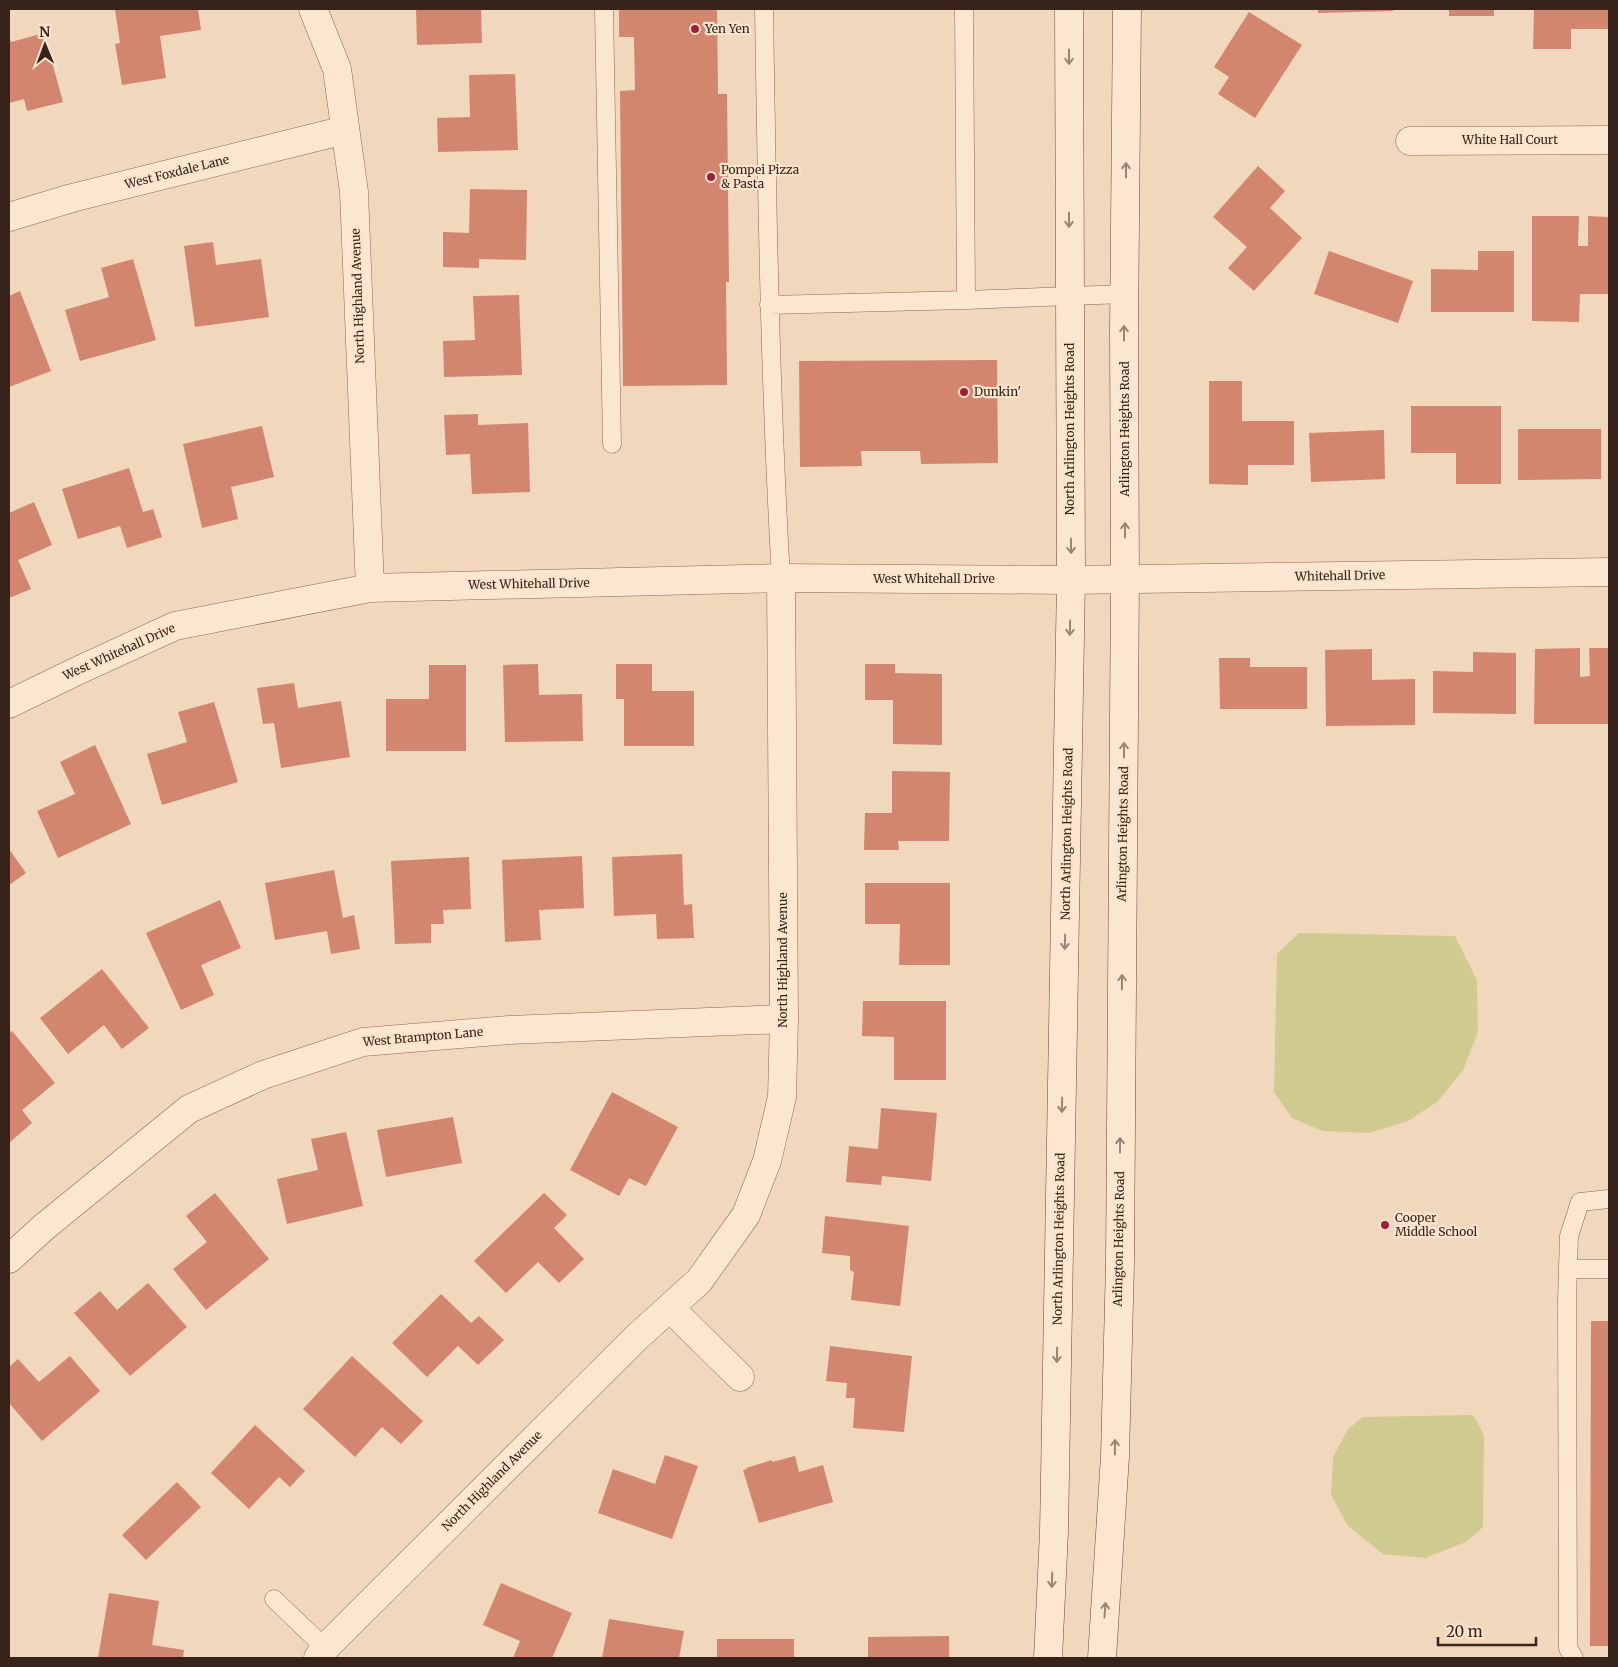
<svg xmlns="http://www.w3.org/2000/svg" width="1618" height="1667" font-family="Merriweather,serif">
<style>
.green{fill:#cfcb90}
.building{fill:#d2866f}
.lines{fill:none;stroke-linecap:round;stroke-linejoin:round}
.lane-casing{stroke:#896754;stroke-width:19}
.street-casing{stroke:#896754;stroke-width:29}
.secondary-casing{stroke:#6b4838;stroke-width:29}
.lane{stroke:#fbe6d0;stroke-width:18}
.street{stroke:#fbe6d0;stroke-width:28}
.secondary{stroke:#fbe6d0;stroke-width:28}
.oneway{stroke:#998475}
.poi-dot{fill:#9d2038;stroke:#f8e3cc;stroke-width:2}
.labels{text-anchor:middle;stroke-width:4.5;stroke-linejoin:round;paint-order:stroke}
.poi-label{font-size:12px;fill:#37231a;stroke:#f8e3cc;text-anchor:start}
.street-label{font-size:12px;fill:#37231a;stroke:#f8e3cc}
</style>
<rect width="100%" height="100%" fill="#f1d7bc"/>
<path class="green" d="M 1299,933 L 1455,936 L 1477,980 L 1478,1032 L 1463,1070 L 1437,1102 L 1408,1121 L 1369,1133 L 1323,1131 L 1292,1118 L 1274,1092 L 1277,954 Z
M 1473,1415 L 1484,1435 L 1483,1527 L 1466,1542 L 1425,1558 L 1383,1554 L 1348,1526 L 1331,1495 L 1333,1457 L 1348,1429 L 1363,1417 Z"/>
<path class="building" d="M 115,9 L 198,9 L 201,30 L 160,36 L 166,78 L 122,85 L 115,44 L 120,43 Z
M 416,9 L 481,9 L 482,43 L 417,45 Z
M 619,9 L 717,9 L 718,94 L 727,94 L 729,282 L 726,282 L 727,385 L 623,386 L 620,91 L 635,90 L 634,37 L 619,37 Z
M 1318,9 L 1393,9 L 1393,11 L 1318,13 Z
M 1449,9 L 1494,9 L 1494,16 L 1449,16 Z
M 1534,9 L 1609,9 L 1609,29 L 1571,29 L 1571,49 L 1533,49 Z
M 1249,12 L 1302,45 L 1255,118 L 1218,94 L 1229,77 L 1214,67 Z
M 44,33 L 63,102 L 27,111 L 24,99 L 9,103 L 9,37 L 11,42 Z
M 515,74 L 518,150 L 438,152 L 437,118 L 470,117 L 469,75 Z
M 1258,166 L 1285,191 L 1270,208 L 1302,238 L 1254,291 L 1228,268 L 1247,247 L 1213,217 Z
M 470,189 L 527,190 L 526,260 L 479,259 L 479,268 L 443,267 L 443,232 L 469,233 Z
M 1532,216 L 1579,216 L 1578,246 L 1588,246 L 1588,216 L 1609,217 L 1609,294 L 1580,294 L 1579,322 L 1532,321 Z
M 213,242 L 216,265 L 261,259 L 269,317 L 195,327 L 184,246 Z
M 1329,251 L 1413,281 L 1398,323 L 1314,294 Z
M 1478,251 L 1514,251 L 1514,312 L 1431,312 L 1431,269 L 1478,270 Z
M 133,259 L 156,340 L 80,361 L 65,310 L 109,297 L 101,268 Z
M 20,291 L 51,371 L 9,387 L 9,296 Z
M 519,295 L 522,375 L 444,377 L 443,341 L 475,340 L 473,296 Z
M 997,360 L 998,463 L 921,464 L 920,451 L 861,451 L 862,466 L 800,467 L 799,361 Z
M 1209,381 L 1242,381 L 1242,421 L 1294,421 L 1294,465 L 1248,465 L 1248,485 L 1209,484 Z
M 1411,406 L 1501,406 L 1501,484 L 1456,484 L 1456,453 L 1411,453 Z
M 478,414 L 478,425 L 528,423 L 530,492 L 472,494 L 470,454 L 446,455 L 444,415 Z
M 262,426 L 274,477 L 231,487 L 238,519 L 202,528 L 183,444 Z
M 1518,429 L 1601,429 L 1601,479 L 1518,480 Z
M 1384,430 L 1385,479 L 1311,482 L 1309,433 Z
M 129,468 L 143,512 L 153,509 L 162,537 L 127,548 L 120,526 L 78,539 L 62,489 Z
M 34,502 L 52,545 L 18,560 L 31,589 L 9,598 L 9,513 Z
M 1580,648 L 1580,677 L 1590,676 L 1589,648 L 1609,648 L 1609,724 L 1534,724 L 1535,649 Z
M 1372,649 L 1372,680 L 1415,679 L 1415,725 L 1326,726 L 1325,650 Z
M 1473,652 L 1516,653 L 1516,714 L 1433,713 L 1433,671 L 1473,672 Z
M 1219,658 L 1250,658 L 1250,667 L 1307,667 L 1307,709 L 1220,709 Z
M 538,664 L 539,695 L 582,694 L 583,741 L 505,742 L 503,665 Z
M 616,664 L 652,664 L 652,691 L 694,691 L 694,746 L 624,746 L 624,699 L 616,699 Z
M 865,664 L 895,664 L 895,673 L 942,674 L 942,745 L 893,744 L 893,700 L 865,700 Z
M 429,665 L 466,665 L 466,751 L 386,751 L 386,699 L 429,699 Z
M 294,683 L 298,708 L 341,701 L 350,757 L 281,768 L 274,723 L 263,724 L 257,688 Z
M 214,702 L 238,782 L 162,805 L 147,754 L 187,742 L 178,712 Z
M 95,745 L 131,824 L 58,858 L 37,811 L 75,794 L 60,762 Z
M 892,771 L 950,772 L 949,841 L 898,841 L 899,850 L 864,850 L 865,813 L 892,813 Z
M 9,849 L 26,873 L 9,885 Z
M 682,854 L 684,905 L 692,904 L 694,938 L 657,939 L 656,914 L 614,916 L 612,857 Z
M 582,856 L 584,908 L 539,910 L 541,940 L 505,942 L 502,860 Z
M 469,857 L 471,909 L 443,910 L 444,924 L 431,924 L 431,943 L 395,944 L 391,861 Z
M 334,870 L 343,918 L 354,915 L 360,949 L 331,954 L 327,931 L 275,940 L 265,883 Z
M 865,883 L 950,883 L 950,965 L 899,965 L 900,924 L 865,924 Z
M 220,900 L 241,948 L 201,965 L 214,995 L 181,1010 L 146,933 Z
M 102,969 L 149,1028 L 122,1049 L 104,1025 L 68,1054 L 40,1018 Z
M 863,1001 L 946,1001 L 946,1080 L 894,1080 L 894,1037 L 862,1036 Z
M 12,1031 L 55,1083 L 22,1110 L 32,1123 L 9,1143 L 9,1033 Z
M 612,1092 L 678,1127 L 646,1186 L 629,1178 L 619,1196 L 570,1170 Z
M 881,1108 L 937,1113 L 931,1181 L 882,1176 L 881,1185 L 846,1182 L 849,1146 L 878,1149 Z
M 453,1117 L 462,1163 L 386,1177 L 377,1130 Z
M 346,1132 L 363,1206 L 287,1224 L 277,1179 L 318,1170 L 311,1139 Z
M 215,1193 L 269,1259 L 206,1310 L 173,1269 L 207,1242 L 186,1216 Z
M 544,1193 L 567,1215 L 554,1228 L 584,1259 L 559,1283 L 538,1262 L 506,1293 L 474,1261 Z
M 825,1216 L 909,1226 L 900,1306 L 851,1300 L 854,1272 L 850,1270 L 850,1256 L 822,1253 Z
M 148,1283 L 187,1327 L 130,1376 L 74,1313 L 100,1291 L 117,1310 Z
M 441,1294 L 471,1323 L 479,1316 L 504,1340 L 478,1365 L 458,1346 L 427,1377 L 392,1343 Z
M 1591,1321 L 1609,1321 L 1609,1646 L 1590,1646 Z
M 830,1346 L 912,1356 L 904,1432 L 853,1428 L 855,1398 L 846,1398 L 847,1383 L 826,1381 Z
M 70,1356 L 100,1391 L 42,1441 L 9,1403 L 9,1367 L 18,1359 L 39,1382 Z
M 352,1356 L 423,1421 L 401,1444 L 382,1427 L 355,1457 L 303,1409 Z
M 255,1425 L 305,1471 L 290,1487 L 279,1477 L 249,1509 L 211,1473 Z
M 665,1455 L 698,1466 L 672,1539 L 598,1513 L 613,1469 L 655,1484 Z
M 795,1456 L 799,1472 L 823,1465 L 833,1502 L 759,1523 L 743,1470 L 747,1469 L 746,1468 L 772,1460 L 772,1462 Z
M 177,1482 L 201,1507 L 146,1560 L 122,1535 Z
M 501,1583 L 572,1613 L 552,1658 L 513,1658 L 520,1641 L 483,1625 Z
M 109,1593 L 159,1601 L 152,1645 L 184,1650 L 183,1658 L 98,1658 Z
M 609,1619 L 684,1631 L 679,1658 L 602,1658 Z
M 949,1636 L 949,1658 L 868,1658 L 868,1637 Z
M 717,1639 L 794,1639 L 794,1658 L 717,1658 Z"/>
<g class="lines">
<g class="lane-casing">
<path id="lane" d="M 604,9 L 612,444
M 764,9 C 767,199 770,389 781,578
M 964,9 L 966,300
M 769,305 L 966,300 L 1125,294
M 1568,1269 L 1609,1269
M 274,1599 L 325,1648
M 1574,1658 L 1568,1648 L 1567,1300 L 1569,1236 L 1580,1202 L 1609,1199"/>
</g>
<g class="street-casing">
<path id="street" d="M 313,9 L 337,69 L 354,192 L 370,588
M 1410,141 L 1609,140
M 9,217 L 72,198 L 345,130
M 9,704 L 77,671 L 175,626 L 370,588 L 781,578 L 1071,580 L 1609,572
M 9,1259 L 44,1227 L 189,1109 L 263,1075 L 363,1042 L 509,1030 L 784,1019
M 670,1308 L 740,1377
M 318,1658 L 325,1648 L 636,1338 L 699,1281 L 746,1215 L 767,1161 L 782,1097 L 784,1019 L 781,578"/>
</g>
<g class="secondary-casing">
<path id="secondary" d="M 1048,1658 L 1054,1532 L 1071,580 L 1069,9
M 1102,1658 L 1115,1456 L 1120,1263 L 1125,579 L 1124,332 L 1127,9"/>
</g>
<use href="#lane" class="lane"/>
<use href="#street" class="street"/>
<use href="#secondary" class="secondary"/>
</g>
<defs><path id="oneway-shaft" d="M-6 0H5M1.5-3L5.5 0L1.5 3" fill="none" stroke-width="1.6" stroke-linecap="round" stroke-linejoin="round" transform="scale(1.25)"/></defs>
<g class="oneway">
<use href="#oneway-shaft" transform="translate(1069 57) rotate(90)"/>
<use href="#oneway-shaft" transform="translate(1126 170) rotate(-90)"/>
<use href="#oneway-shaft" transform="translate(1069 220) rotate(90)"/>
<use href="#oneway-shaft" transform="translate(1124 333) rotate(-90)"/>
<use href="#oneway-shaft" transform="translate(1125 530) rotate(-90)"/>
<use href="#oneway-shaft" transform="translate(1071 546) rotate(89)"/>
<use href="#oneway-shaft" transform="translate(1070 628) rotate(91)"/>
<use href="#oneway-shaft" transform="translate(1124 750) rotate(-90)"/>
<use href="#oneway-shaft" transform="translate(1065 942) rotate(91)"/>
<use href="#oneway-shaft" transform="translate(1122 982) rotate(-89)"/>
<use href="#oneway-shaft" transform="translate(1062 1105) rotate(91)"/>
<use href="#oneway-shaft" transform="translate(1120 1145) rotate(-90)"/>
<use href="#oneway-shaft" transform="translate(1057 1355) rotate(91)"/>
<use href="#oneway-shaft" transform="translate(1115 1447) rotate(-89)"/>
<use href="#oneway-shaft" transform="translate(1052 1580) rotate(92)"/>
<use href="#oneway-shaft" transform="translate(1105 1610) rotate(-86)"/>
</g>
<g class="poi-dot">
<circle cx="695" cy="29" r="5"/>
<circle cx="711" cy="177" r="5"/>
<circle cx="964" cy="392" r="5"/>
<circle cx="1385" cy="1225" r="5"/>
</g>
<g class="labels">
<g class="poi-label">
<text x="705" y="33">Yen Yen</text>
<text x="721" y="174">Pompei Pizza<tspan x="721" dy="14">&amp; Pasta</tspan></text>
<text x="974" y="396">Dunkin'</text>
<text x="1395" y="1222">Cooper<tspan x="1395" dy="14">Middle School</tspan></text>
</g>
<g class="street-label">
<text x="1510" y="144">White Hall Court</text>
<text transform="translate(177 172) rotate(-14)" y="4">West Foxdale Lane</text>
<text transform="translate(358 296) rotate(-92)" y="4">North Highland Avenue</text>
<text transform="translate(1070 429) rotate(-90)" y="4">North Arlington Heights Road</text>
<text transform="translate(1125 429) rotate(-90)" y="4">Arlington Heights Road</text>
<text transform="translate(1340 576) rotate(-1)" y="4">Whitehall Drive</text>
<text x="934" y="583">West Whitehall Drive</text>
<text transform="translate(529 584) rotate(-1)" y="4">West Whitehall Drive</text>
<text transform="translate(119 652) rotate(-24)" y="4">West Whitehall Drive</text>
<text transform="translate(1067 834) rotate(-89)" y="4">North Arlington Heights Road</text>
<text transform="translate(1123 834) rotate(-89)" y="4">Arlington Heights Road</text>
<text transform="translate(783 960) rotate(-90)" y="4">North Highland Avenue</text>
<text transform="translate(423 1037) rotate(-5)" y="4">West Brampton Lane</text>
<text transform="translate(1059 1239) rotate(-89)" y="4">North Arlington Heights Road</text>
<text transform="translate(1119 1239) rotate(-89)" y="4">Arlington Heights Road</text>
<text transform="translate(492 1481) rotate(-45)" y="4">North Highland Avenue</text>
</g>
</g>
<rect width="1618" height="1667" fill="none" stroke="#37231a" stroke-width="20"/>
<g transform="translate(45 45) rotate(359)" stroke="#f8e3cc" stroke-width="4" paint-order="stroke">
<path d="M0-4L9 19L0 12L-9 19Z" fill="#37231a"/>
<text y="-8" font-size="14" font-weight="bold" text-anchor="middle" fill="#37231a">N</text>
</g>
<path d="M1438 1637v8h98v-8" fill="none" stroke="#37231a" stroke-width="2.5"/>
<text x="1446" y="1637" font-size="15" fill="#37231a" stroke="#f8e3cc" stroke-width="4" paint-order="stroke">20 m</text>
</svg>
